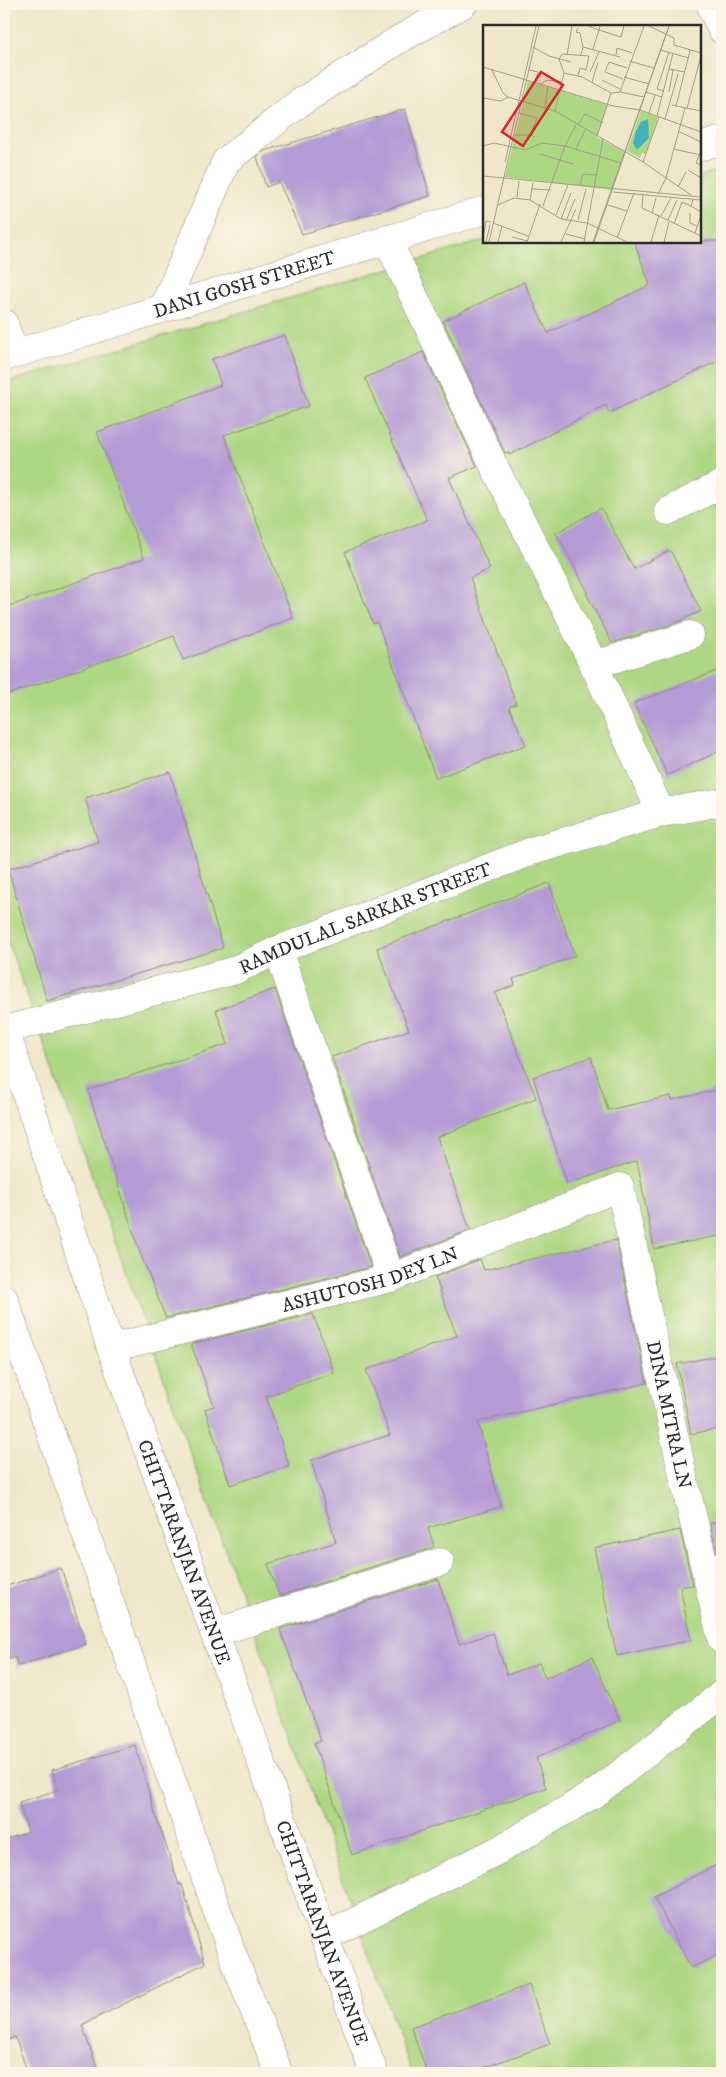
<svg xmlns="http://www.w3.org/2000/svg" width="726" height="2077" font-family="'IM FELL DW Pica',serif">
<style>
.green{fill:#add782;stroke:#6c8156}
.building{fill:#b59bd5}
.lines{fill:none;stroke-linecap:round;stroke-linejoin:round}
.minor-casing{stroke:#8e897b;stroke-width:29}
.tertiary-casing{stroke:#8e897b;stroke-width:29}
.primary-casing{stroke:#8e897b;stroke-width:29}
.minor{stroke:#fff;stroke-width:28}
.tertiary{stroke:#fff;stroke-width:28}
.primary{stroke:#fff;stroke-width:28}
.labels{text-anchor:middle;stroke-width:4;stroke-linejoin:round;paint-order:stroke}
.street-label{font-size:19px;fill:#2b2b2b;stroke:#fcf5e5}
.inset-road{fill:none;stroke:#a19c8b;stroke-width:1}
.view{fill:#d62828;fill-opacity:0.15;stroke:#d62828;stroke-width:2.5}
.inset-edge{fill:none;stroke:#2b2b2b;stroke-width:2.5}
</style>
<rect width="100%" height="100%" fill="#fcf5e5"/>
<filter id="ink" filterUnits="userSpaceOnUse"><feTurbulence type="fractalNoise" baseFrequency=".02" numOctaves="2"/><feDisplacementMap in="SourceGraphic" scale="10" xChannelSelector="R" yChannelSelector="G"/><feConvolveMatrix kernelMatrix="1 2 1 2 8 2 1 2 1" color-interpolation-filters="sRGB"/></filter>
<filter id="wash" filterUnits="userSpaceOnUse"><feTurbulence type="fractalNoise" baseFrequency=".0096" numOctaves="4" result="noise"/><feDisplacementMap in="SourceGraphic" scale="20" xChannelSelector="R" yChannelSelector="G"/><feGaussianBlur stdDeviation="1.12" result="paint"/><feColorMatrix in="noise" values="0 0 0 0 0 0 0 0 0 0 0 0 0 0 0 0 0 1.4 0 .05"/><feComposite in="paint" operator="in"/></filter>
<g filter="url(#wash)">
<rect width="100%" height="100%" fill="#f0e7cb"/>
<path class="green" d="M 722,169 L 722,2073 L 412,2073 L 4,931 L 4,383 L 485,240 L 700,241 L 700,176 Z"/>
<g id="blocks">
<path class="building" d="M 405,109 L 430,196 L 302,234 L 279,182 L 266,187 L 257,156 L 264,151 Z
M 634,241 L 722,241 L 722,359 L 609,413 L 606,405 L 510,455 L 508,452 L 505,453 L 443,321 L 524,282 L 548,333 L 650,285 Z
M 285,335 L 309,406 L 224,435 L 293,618 L 183,660 L 174,636 L 4,696 L 4,608 L 144,558 L 97,432 L 221,385 L 212,359 Z
M 423,352 L 477,466 L 449,478 L 490,569 L 470,578 L 516,704 L 509,707 L 526,745 L 436,778 L 377,622 L 373,624 L 345,552 L 427,520 L 365,378 Z
M 601,508 L 634,569 L 670,550 L 701,611 L 678,622 L 612,643 L 586,593 L 588,592 L 556,533 Z
M 722,669 L 722,750 L 667,775 L 634,703 Z
M 170,772 L 223,948 L 47,1001 L 8,869 L 98,842 L 85,798 Z
M 549,883 L 575,956 L 513,979 L 515,985 L 495,993 L 536,1098 L 437,1137 L 470,1230 L 400,1257 L 332,1057 L 409,1030 L 377,948 Z
M 275,989 L 371,1267 L 166,1318 L 139,1250 L 88,1090 L 228,1044 L 216,1010 Z
M 591,1057 L 608,1110 L 671,1096 L 672,1100 L 717,1090 L 722,1112 L 722,1235 L 654,1249 L 637,1161 L 567,1184 L 533,1077 Z
M 616,1240 L 647,1383 L 478,1422 L 501,1507 L 428,1528 L 434,1546 L 429,1549 L 279,1596 L 268,1564 L 336,1542 L 311,1460 L 390,1435 L 366,1370 L 457,1336 L 435,1277 L 480,1259 L 484,1270 Z
M 313,1314 L 334,1373 L 266,1396 L 289,1466 L 230,1485 L 205,1409 L 214,1406 L 191,1344 Z
M 722,1355 L 722,1428 L 691,1434 L 677,1364 Z
M 722,1520 L 722,1574 L 710,1523 Z
M 680,1530 L 693,1585 L 680,1587 L 691,1640 L 617,1656 L 594,1548 Z
M 61,1568 L 86,1644 L 18,1666 L 15,1657 L 4,1661 L 4,1587 Z
M 438,1579 L 459,1644 L 493,1633 L 507,1675 L 539,1663 L 545,1678 L 592,1657 L 620,1720 L 536,1758 L 546,1788 L 352,1855 L 314,1743 L 321,1741 L 280,1629 Z
M 135,1745 L 159,1827 L 160,1827 L 179,1885 L 182,1884 L 205,1963 L 82,2025 L 99,2073 L 28,2073 L 15,2037 L 4,2041 L 4,1840 L 28,1832 L 19,1802 L 58,1790 L 52,1770 Z
M 722,1862 L 722,1953 L 691,1968 L 654,1897 Z
M 529,1985 L 550,2044 L 468,2073 L 427,2073 L 411,2027 Z"/>
</g>
</g>
<g filter="url(#ink)">
<use href="#blocks" fill-opacity="0" stroke="#8e897b" stroke-width="1"/>
<g class="lines">
<g class="minor-casing">
<g id="minor">
<path d="M 387,239 L 494,466 L 594,665 L 661,813"/>
<path d="M 164,307 L 226,161 L 298,104 L 398,40 L 463,4"/>
<path d="M 4,323 L 14,354"/>
<path d="M 668,511 L 722,484"/>
<path d="M 594,665 L 690,635"/>
<path d="M 278,950 L 391,1278"/>
<path id="s1" d="M 111,1348 L 391,1278 L 620,1187 L 686,1489 L 722,1640"/>
<path d="M 214,1633 L 440,1562"/>
<path d="M 324,1937 L 497,1851 L 597,1792 L 722,1694"/>
</g>
</g>
<g class="tertiary-casing">
<g id="tertiary">
<path d="M 710,4 L 722,30"/>
<path d="M 700,147 L 722,140"/>
<path id="s2" d="M 4,357 L 485,210"/>
<path id="s3" d="M 4,1030 L 233,971 L 278,950 L 532,851 L 661,813 L 722,802"/>
</g>
</g>
<g class="primary-casing">
<g id="primary">
<path id="s4" d="M 4,1027 L 111,1348 L 374,2073"/>
<path d="M 4,1299 L 233,1956 L 279,2073"/>
</g>
</g>
<use href="#minor" class="minor"/>
<use href="#tertiary" class="tertiary"/>
<use href="#primary" class="primary"/>
</g>
</g>
<g class="labels">
<g class="street-label">
<text dy="7" stroke="none"><textPath href="#s2" startOffset="251">DANI GOSH STREET</textPath></text>
<text dy="7" stroke="none"><textPath href="#s3" startOffset="379">RAMDULAL SARKAR STREET</textPath></text>
<text dy="7" stroke="none"><textPath href="#s1" startOffset="268">ASHUTOSH DEY LN</textPath></text>
<text dy="7" stroke="none"><textPath href="#s1" startOffset="768">DINA MITRA LN</textPath></text>
<text dy="7" stroke="none"><textPath href="#s4" startOffset="555">CHITTARANJAN AVENUE</textPath></text>
<text dy="7" stroke="none"><textPath href="#s4" startOffset="960">CHITTARANJAN AVENUE</textPath></text>
</g>
</g>
<g transform="translate(483 25)">
<rect width="218" height="218" fill="#f0e7cb"/>
<path d="M 45,56 L 125,80 L 114,112 L 142,127 L 128,165 L 22,152 ZM 158,86 L 175,92 L 163,129 L 159,128 L 157,133 L 144,126 Z" fill="#add782"/>
<path d="M 165,94 L 166,113 L 154,125 L 150,118 L 153,106 L 158,97 Z" fill="#41b1ba"/>
<path class="inset-road" d="M 105,1 L 116,5 L 110,24M 117,1 L 116,5 L 138,12 L 141,1M 166,1 L 191,13 L 191,20 L 218,28M 95,3 L 93,7 L 97,8 L 100,22 L 98,30M 50,22 L 66,31 L 88,37M 100,22 L 137,32M 177,25 L 206,33M 84,30 L 89,1M 133,30 L 134,23 L 149,28M 146,36 L 171,43M 0,42 L 130,81 L 157,85 L 218,107M 186,44 L 202,47M 9,45 L 20,68 L 25,72M 46,45 L 55,47 L 52,57M 107,47 L 116,27M 81,48 L 99,52 L 128,68M 141,52 L 166,59M 140,54 L 122,47 L 126,37 L 144,43M 119,55 L 137,64M 109,57 L 115,37M 57,59 L 65,55 L 79,57M 181,66 L 174,64 L 186,27M 137,67 L 161,72M 163,67 L 179,72M 186,67 L 190,45M 0,73 L 18,76 L 25,72 L 72,86 L 160,137 L 208,170M 189,80 L 218,86M 193,81 L 207,26M 62,83 L 65,61M 204,83 L 218,31M 72,86 L 81,48 L 76,34 L 79,29 L 106,31 L 103,45 L 97,43 L 95,51M 36,88 L 54,93 L 48,110 L 52,112M 166,88 L 172,70M 174,91 L 190,28M 182,94 L 195,49M 95,100 L 102,89 L 120,98M 195,106 L 218,117M 31,110 L 48,110M 114,111 L 128,68 L 137,67 L 161,1M 0,121 L 11,118 L 42,125 L 59,118 L 82,121 L 93,100M 93,124 L 102,105M 190,124 L 218,130M 218,126 L 213,138 L 218,140M 57,129 L 90,139M 22,137 L 53,1M 160,137 L 176,92M 205,145 L 218,153M 0,151 L 218,172M 97,160 L 100,149 L 113,150M 195,162 L 203,147M 49,164 L 68,165M 130,167 L 218,175M 160,169 L 159,183 L 218,211M 175,169 L 183,153 L 202,83M 34,172 L 36,156M 47,175 L 50,158M 210,175 L 208,181 L 218,187M 15,180 L 31,173 L 47,175 L 78,194 L 104,198 L 144,217M 125,180 L 144,186M 60,181 L 82,121 L 138,138M 169,188 L 173,173M 207,188 L 207,198 L 214,201M 73,190 L 85,160M 178,191 L 188,173M 78,194 L 88,168M 95,195 L 103,164M 185,195 L 194,175M 83,196 L 92,174M 10,198 L 45,211M 191,199 L 199,177 L 208,181M 1,208 L 3,196 L 8,197M 212,208 L 218,190M 83,209 L 102,214M 29,212 L 44,216M 134,213 L 151,168M 3,217 L 7,200M 6,217 L 56,1M 15,217 L 19,201M 44,217 L 57,179M 78,217 L 93,184M 101,217 L 120,114M 110,217 L 186,1M 111,217 L 186,1M 168,217 L 176,190M 181,217 L 186,197"/>
<path class="view" d="M 58,47 L 80,60 L 40,121 L 19,107 Z"/>
<rect width="218" height="218" class="inset-edge"/>
</g>
<rect width="726" height="2077" fill="none" stroke="#fcf5e5" stroke-width="20"/>
</svg>
